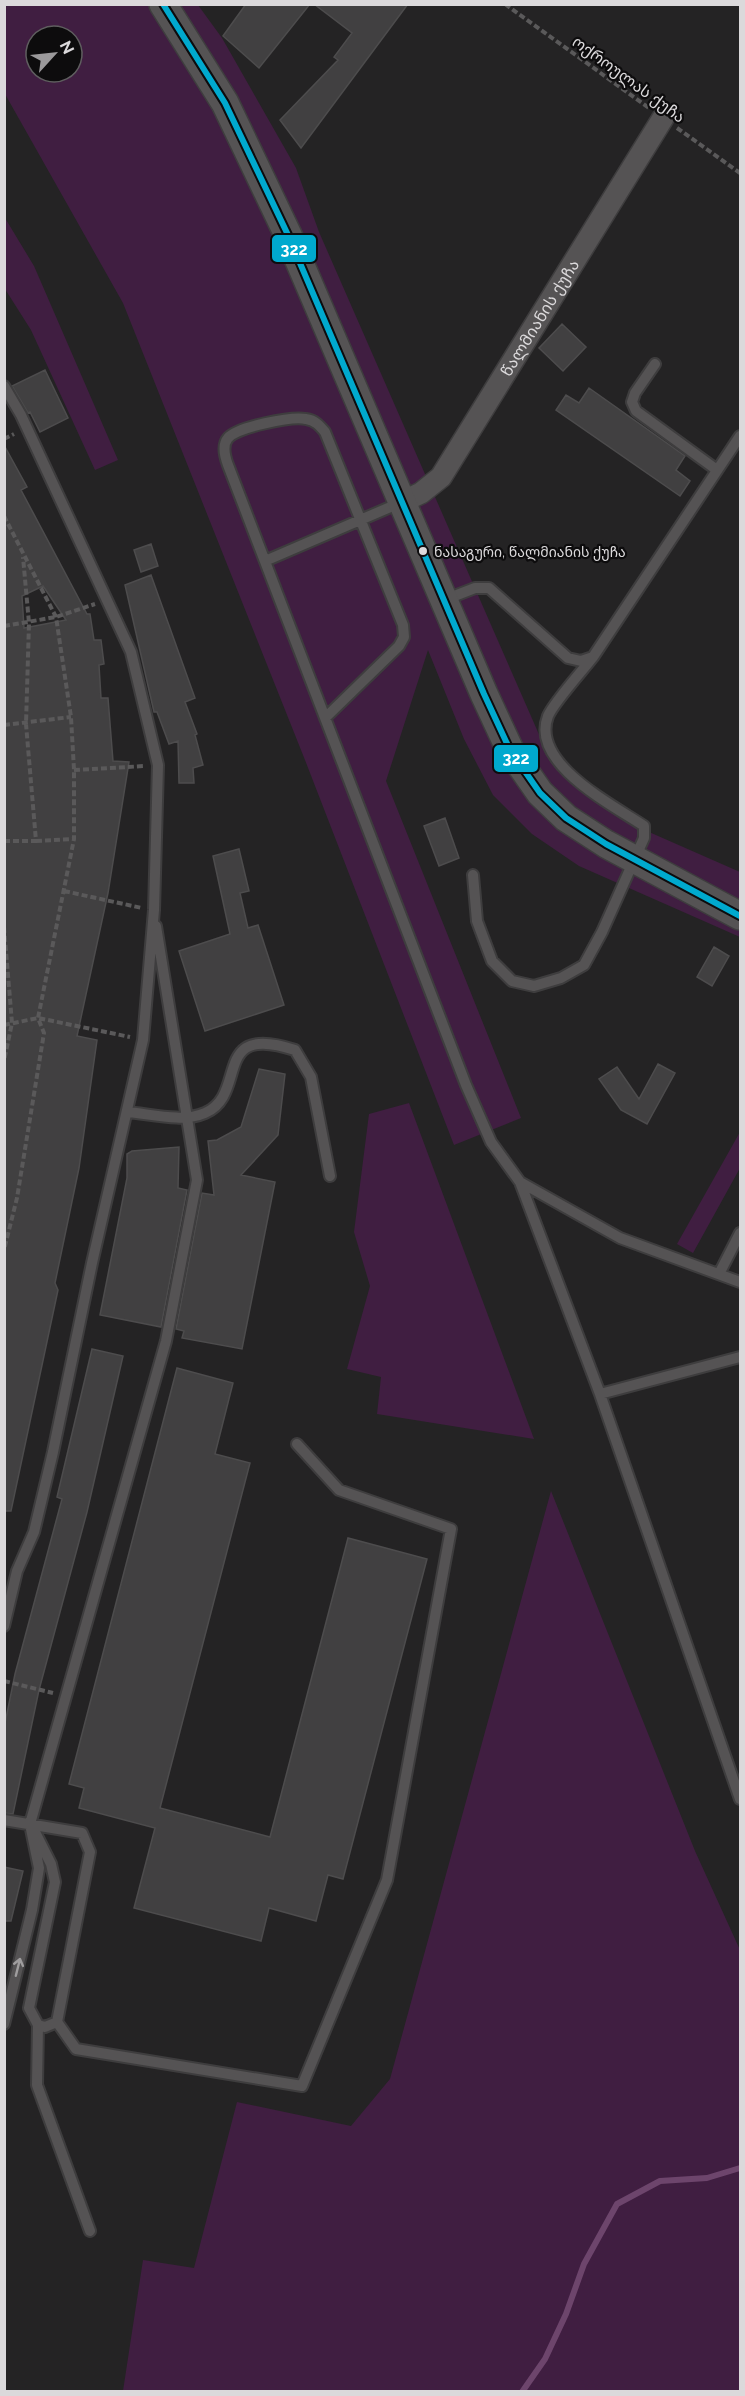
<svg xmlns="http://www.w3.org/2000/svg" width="745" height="2396" font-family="Raleway,'Noto Sans Georgian',sans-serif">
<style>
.green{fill:#401e41;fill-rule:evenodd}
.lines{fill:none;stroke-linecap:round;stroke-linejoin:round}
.stream{stroke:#6d456c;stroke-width:6}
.building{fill:#414041;stroke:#4d4c4d;stroke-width:1.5;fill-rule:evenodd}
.service-casing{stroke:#3e3d3e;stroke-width:14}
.minor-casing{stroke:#3e3d3e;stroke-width:24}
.tertiary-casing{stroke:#3e3d3e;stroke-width:30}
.path{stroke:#5a595a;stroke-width:4;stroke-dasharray:6 3;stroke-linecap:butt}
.service{stroke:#555354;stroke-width:10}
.minor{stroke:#555354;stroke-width:21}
.tertiary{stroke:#555354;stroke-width:27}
.bus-1-casing{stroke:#0d0c0d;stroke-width:10}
.bus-1{stroke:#00a9ce;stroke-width:6}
.oneway{stroke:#9f9d9e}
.bus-dot{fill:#dbd9db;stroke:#0d0c0d;stroke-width:2}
.labels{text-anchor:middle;stroke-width:4.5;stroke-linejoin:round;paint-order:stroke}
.bus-label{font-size:14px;fill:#dbd9db;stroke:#0d0c0d;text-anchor:start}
.street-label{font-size:16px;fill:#dbd9db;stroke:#0d0c0d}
.line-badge{stroke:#0d0c0d;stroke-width:2}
.badge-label{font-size:16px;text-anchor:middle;font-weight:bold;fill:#fff}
</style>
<rect width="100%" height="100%" fill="#242324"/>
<path class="green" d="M 4,5 L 198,5 L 222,38 L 296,168 L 319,232 L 548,755 L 577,784 L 649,832 L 740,872 L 740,937 L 579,866 L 532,834 L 493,795 L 464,739 L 428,650 L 386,781 L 521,1118 L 454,1145 L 305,760 L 123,303 L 5,94 ZM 36,36 L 72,36 L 72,72 L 36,72 Z
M 5,218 L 34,266 L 118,460 L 95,470 L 31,330 L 5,289 Z
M 409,1103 L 534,1439 L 377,1414 L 381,1377 L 347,1369 L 370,1286 L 354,1232 L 369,1114 Z
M 740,1132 L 740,1168 L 693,1253 L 677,1244 Z
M 551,1491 L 695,1851 L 740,1950 L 740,2391 L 123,2391 L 143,2260 L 194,2268 L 237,2102 L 351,2126 L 390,2079 Z"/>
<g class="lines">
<path class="stream" d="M 522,2392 L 545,2359 L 566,2314 L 584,2264 L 617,2204 L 660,2181 L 707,2178 L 740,2168"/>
</g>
<path class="building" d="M 246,4 L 310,4 L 259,68 L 223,36 Z
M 314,4 L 408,4 L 301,148 L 280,120 L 338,60 L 334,57 L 352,33 Z
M 562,324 L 586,347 L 563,371 L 539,348 Z
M 45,370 L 68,418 L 40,432 L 30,412 L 28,413 L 12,386 Z
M 589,388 L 685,456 L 676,470 L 690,481 L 680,496 L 556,410 L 566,395 L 579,403 Z
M 4,445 L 27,487 L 21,490 L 87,614 L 90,614 L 94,640 L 101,640 L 104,664 L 99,665 L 101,698 L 108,698 L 113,761 L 129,762 L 108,893 L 77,1036 L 97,1040 L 79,1168 L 55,1283 L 58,1290 L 11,1511 L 4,1511 ZM 43,586 L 66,620 L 24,628 L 22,596 Z
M 151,544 L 158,566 L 141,572 L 134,550 Z
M 151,575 L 195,698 L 185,702 L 197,734 L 195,735 L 203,765 L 193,768 L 194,783 L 179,783 L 178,741 L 169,744 L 157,712 L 154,712 L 125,585 Z
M 445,818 L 459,858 L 439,866 L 424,826 Z
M 239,849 L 249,891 L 240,893 L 248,928 L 258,925 L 284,1005 L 205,1031 L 179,951 L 230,934 L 213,856 Z
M 714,947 L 729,956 L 712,986 L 697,977 Z
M 658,1064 L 675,1073 L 647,1124 L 621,1110 L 599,1079 L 617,1067 L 639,1099 Z
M 259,1069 L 285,1074 L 278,1135 L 241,1175 L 275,1182 L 242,1349 L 182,1338 L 184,1331 L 176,1329 L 202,1193 L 214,1195 L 208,1141 L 217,1140 L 241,1127 Z
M 179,1147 L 178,1188 L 187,1190 L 161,1327 L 100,1315 L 127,1178 L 127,1154 L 132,1151 Z
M 92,1349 L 123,1356 L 87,1512 L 39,1690 L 13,1814 L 4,1813 L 4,1728 L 15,1674 L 62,1499 L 57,1497 Z
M 177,1368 L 233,1383 L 215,1454 L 250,1463 L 160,1808 L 270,1837 L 348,1538 L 427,1559 L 343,1879 L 328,1875 L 316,1921 L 269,1908 L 261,1941 L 134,1908 L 155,1828 L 79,1808 L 84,1788 L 69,1784 Z
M 4,1867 L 23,1871 L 11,1921 L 4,1921 Z"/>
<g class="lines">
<g class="service-casing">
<path id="service" d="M 655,364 L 635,393 L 632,402 L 636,411 L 717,470
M 4,386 L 21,415 L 131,652 L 158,765 L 154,910 L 143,1040 L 92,1263 L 53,1452 L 34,1532 L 17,1571 L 4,1626
M 265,561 L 402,502
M 444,600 L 475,588 L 489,588 L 568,658 L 581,661 L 593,657 L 740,436
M 325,718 L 399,646 L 404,637 L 403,625 L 325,432 C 320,426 315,420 306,419 C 292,416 237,427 228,438 C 222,445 225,457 228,465 L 466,1085 L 491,1142 L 520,1182 L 620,1238 L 740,1282
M 473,875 L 477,921 L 492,961 L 512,981 L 534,986 L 561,978 L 584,965 L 602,932 L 644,838 L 644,826 C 611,804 530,763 548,716 C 554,702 583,670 593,657
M 127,1112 C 151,1114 182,1123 205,1113 C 249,1094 210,1022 295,1050 L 311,1077 L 330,1176
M 520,1182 L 600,1394 L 740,1799
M 719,1274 L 740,1233
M 600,1394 L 740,1357
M 4,1820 L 82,1833 L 90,1852 L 57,2022 L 76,2049 L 302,2086 L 387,1880 L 451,1529 L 339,1490 L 297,1444
M 35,1832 L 51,1864 L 55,1882 L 29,2008 L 38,2025 L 45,2027 L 57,2022
M 4,2024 L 32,1910 L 39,1868 L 30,1824 L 166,1341 L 197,1180 L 156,926
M 38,2025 L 37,2085 L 90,2231"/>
</g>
<g class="minor-casing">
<g id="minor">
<path id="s1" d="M 402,502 L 421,493 L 441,477 L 663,118"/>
</g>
</g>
<g class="tertiary-casing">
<path id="tertiary" d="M 163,4 L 225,103 L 288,235 L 484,694 L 510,750 L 540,793 L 566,818 L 606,844 L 740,916"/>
</g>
<path class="path" d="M 505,4 L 649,108
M 677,128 L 740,173
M 4,439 L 14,434
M 4,516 L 56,617 L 71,717 L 74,770 L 74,839 L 38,1018 L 44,1033 L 17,1198 L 4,1250
M 4,626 L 56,617 L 95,604
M 4,725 L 71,717
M 74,770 L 145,766
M 4,841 L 36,841 L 26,724 L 29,623 L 23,557
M 36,841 L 74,839
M 64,891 L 142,908
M 4,927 L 12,1023 L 4,1061
M 4,1025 L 38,1018 L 130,1037
M 4,1681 L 53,1693"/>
<use href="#service" class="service"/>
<use href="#minor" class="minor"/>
<use href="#tertiary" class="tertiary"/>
<g class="bus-1-casing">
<path id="bus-1" d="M 163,4 L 225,103 L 288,235 L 484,694 L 510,750 L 540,793 L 566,818 L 606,844 L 740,916"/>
</g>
<use href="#bus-1" class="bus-1"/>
</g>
<defs><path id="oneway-shaft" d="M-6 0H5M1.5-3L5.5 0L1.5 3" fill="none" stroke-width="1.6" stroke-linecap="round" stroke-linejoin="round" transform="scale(1.5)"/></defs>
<use class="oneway" href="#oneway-shaft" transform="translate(18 1967) rotate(-76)"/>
<circle class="bus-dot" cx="423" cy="551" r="5"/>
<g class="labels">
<g class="bus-label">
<text x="434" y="557">ნასაგური, წალმიანის ქუჩა</text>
</g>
<g class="street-label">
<text transform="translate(629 79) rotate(36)" y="6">ოქროულას ქუჩა</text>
<text dy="6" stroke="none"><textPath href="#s1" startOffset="234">წალმიანის ქუჩა</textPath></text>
</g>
</g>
<g class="line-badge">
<rect x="271" y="234" width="46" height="29" rx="6" fill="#00a9ce"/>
<rect x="493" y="744" width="46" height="29" rx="6" fill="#00a9ce"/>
</g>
<g class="badge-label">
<text x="294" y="255">322</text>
<text x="516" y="764">322</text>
</g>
<rect width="745" height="2396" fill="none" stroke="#dbd9db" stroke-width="12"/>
<g transform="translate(54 54) rotate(63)"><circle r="28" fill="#0d0c0d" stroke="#5f5e5f" stroke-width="1.5"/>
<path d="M0-4.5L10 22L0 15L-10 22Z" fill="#9b999b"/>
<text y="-9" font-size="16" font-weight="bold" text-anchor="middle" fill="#dbd9db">N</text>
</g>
</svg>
